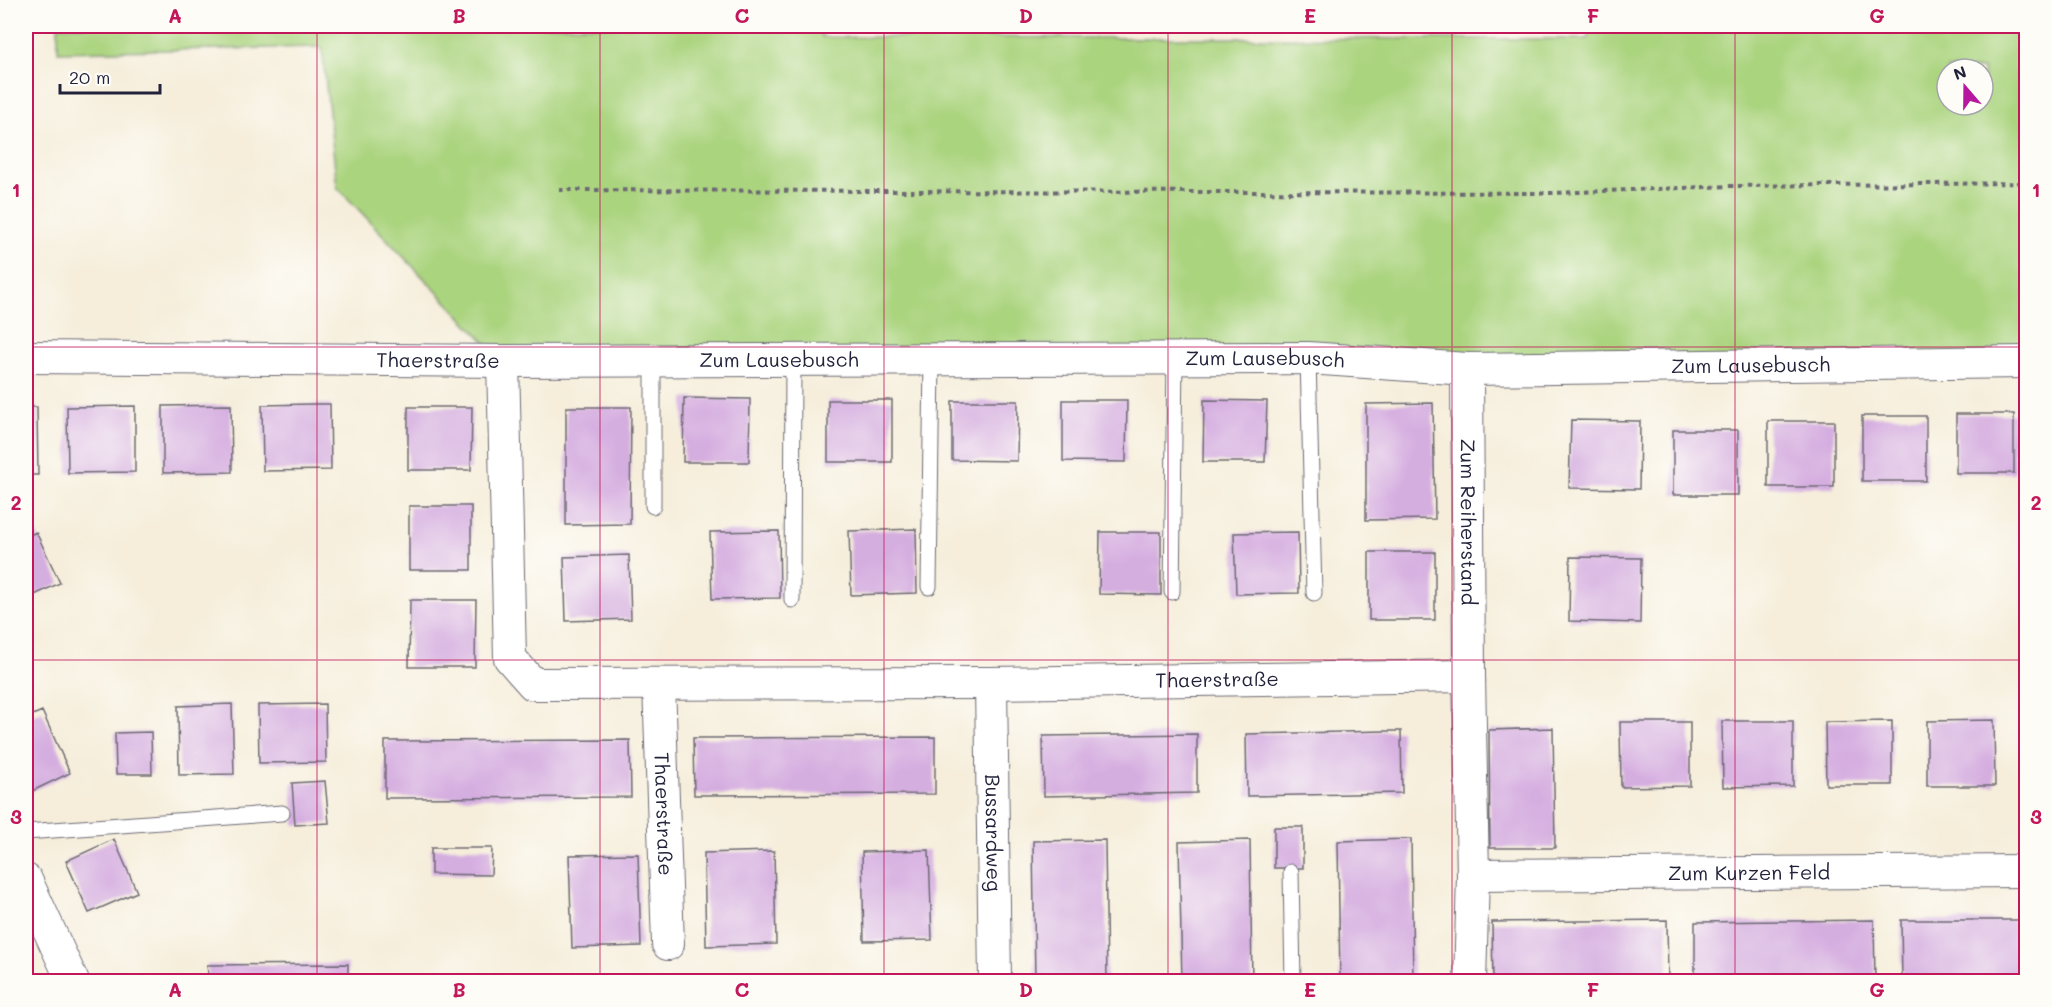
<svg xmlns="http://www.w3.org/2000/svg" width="2052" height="1007" font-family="Mali,sans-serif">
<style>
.green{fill:#abd47f;stroke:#667b5d;stroke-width:1.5;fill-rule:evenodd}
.building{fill:#d5aee0}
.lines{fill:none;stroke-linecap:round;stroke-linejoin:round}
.lane-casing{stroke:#6c6973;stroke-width:17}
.street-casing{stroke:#6c6973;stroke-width:34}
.path{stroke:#6c6973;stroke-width:4;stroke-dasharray:4.5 4.5;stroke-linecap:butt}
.lane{stroke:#fff;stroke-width:15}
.street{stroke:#fff;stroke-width:32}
.grid{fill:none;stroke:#c2185b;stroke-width:1.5;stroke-opacity:0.55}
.labels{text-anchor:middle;stroke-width:5;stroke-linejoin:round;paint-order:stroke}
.street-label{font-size:20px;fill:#22223b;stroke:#fdfcf7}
.neatline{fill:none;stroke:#c2185b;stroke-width:2}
.grid-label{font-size:20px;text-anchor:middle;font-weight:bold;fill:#c2185b}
</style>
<rect width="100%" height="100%" fill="#fdfcf7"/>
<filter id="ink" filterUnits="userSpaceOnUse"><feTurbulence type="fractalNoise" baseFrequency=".0167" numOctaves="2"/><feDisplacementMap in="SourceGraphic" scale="12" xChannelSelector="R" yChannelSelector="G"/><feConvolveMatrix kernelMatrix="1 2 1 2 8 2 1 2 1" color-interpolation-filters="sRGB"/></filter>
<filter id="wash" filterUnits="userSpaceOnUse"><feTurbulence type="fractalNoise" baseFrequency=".008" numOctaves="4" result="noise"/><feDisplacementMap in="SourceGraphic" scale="24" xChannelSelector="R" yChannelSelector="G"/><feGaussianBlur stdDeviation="1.35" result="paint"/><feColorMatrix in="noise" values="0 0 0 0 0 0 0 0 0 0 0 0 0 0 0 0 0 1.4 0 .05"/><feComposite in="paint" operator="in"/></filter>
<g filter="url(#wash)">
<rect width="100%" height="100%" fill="#f6eedb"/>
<path class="green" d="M 58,26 L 821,26 L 822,37 L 1588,39 L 1589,26 L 2026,26 L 2026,362 L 503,361 L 337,187 L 322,47 L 58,52 ZM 1947,69 L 1983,69 L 1983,105 L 1947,105 Z"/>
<g id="blocks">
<path class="building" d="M 684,398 L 750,399 L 749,462 L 683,462 Z
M 828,400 L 892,400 L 892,462 L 828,462 Z
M 1063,400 L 1127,400 L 1126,462 L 1063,461 Z
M 1204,400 L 1267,401 L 1265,462 L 1203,462 Z
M 952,401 L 1018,401 L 1017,461 L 952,460 Z
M 1433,403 L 1435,519 L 1366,520 L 1366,404 Z
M 313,404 L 330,404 L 331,470 L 263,471 L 262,405 Z
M 231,405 L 232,472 L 163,473 L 163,406 Z
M 135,406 L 135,472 L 68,473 L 67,407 Z
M 26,407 L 37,407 L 38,475 L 26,475 Z
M 408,407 L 472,407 L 471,470 L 408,470 Z
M 566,407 L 631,407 L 630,524 L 566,525 Z
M 1956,414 L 2014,414 L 2014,473 L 1956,473 Z
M 1862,416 L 1926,416 L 1926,481 L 1862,481 Z
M 1571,420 L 1640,421 L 1639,489 L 1569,488 Z
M 1768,421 L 1834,421 L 1834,487 L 1768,487 Z
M 1673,430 L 1738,430 L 1738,495 L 1673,495 Z
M 409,506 L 471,506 L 471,570 L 409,570 Z
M 916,529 L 917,593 L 851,595 L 849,531 Z
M 779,531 L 780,598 L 712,599 L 710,532 Z
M 36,532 L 60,583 L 26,599 L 26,537 Z
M 1100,532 L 1161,532 L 1161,595 L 1099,594 Z
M 1298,532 L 1299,593 L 1236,594 L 1234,533 Z
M 1369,552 L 1435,552 L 1435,620 L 1369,620 Z
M 629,555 L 631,619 L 566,621 L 564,557 Z
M 1570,557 L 1641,558 L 1640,623 L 1569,621 Z
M 410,600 L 476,600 L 475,667 L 409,667 Z
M 232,704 L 234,774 L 179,775 L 178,706 Z
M 325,704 L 326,762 L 259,763 L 258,705 Z
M 42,711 L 70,773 L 26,794 L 26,718 Z
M 1994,720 L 1995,786 L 1927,786 L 1927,721 Z
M 1722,721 L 1793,721 L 1793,786 L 1723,787 Z
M 1892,721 L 1892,785 L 1826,785 L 1825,722 Z
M 1620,722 L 1690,722 L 1690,786 L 1621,787 Z
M 1553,728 L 1555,848 L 1490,848 L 1489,730 Z
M 1385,731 L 1401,731 L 1402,793 L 1247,796 L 1246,734 Z
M 151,732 L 152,774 L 116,774 L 115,733 Z
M 1197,734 L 1197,793 L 1044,796 L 1043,736 Z
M 935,737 L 935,794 L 694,795 L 693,738 Z
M 630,740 L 631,797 L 385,798 L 385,741 Z
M 325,781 L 329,823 L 295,825 L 292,783 Z
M 1274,827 L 1303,827 L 1303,868 L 1274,868 Z
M 114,839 L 137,892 L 89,913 L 66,861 Z
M 1411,839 L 1413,982 L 1340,982 L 1338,841 Z
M 1105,840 L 1107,982 L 1035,982 L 1033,841 Z
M 1250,840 L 1252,982 L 1182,982 L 1179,842 Z
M 431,848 L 492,848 L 491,875 L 431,874 Z
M 929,850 L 932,940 L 864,941 L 862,852 Z
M 774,851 L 776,944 L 706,946 L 704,853 Z
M 638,854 L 641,946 L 572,948 L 569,855 Z
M 1667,920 L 1668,982 L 1493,982 L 1492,922 Z
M 1874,920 L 1875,982 L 1695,982 L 1695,922 Z
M 1901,920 L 2026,920 L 2026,982 L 1902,982 Z
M 348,964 L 348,982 L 209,982 L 207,965 Z
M 506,976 L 506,982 L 435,982 L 435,978 Z"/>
</g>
</g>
<g filter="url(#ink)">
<use href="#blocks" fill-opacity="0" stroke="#6c6973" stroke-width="1.5"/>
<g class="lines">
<g class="lane-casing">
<path id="lane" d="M 1308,358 L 1314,593
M 653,360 L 653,506
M 929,587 L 932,360
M 1172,592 L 1175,358
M 792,600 L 793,360
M 26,832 L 282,813
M 1291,872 L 1293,982"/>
</g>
<g class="street-casing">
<g id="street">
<path id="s1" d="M 26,357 L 503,361 L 1308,358 L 1467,369 L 2026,362"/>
<path id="s2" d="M 503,361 L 510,658 L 533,684 L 991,683 L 1469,676"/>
<path id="s3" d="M 1467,369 L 1469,676 L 1473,875 L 1470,982"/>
<path id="s4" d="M 991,683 L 995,982"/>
<path id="s5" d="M 659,684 L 668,944"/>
<path id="s6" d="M 1473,875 L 2026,871"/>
<path d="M 26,880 L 73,982"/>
</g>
</g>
<path class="path" d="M 559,190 L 1553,193 L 1732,186 L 2026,183"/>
<use href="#lane" class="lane"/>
<use href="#street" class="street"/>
</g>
</g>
<path class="grid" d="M 317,26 L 317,982M 600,26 L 600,982M 884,26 L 884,982M 1168,26 L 1168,982M 1452,26 L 1452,982M 1735,26 L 1735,982M 26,347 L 2026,347M 26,660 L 2026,660"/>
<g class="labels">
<g class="street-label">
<text dy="7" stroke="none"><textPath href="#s1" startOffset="753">Zum Lausebusch</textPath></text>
<text dy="7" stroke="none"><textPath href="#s1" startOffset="1239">Zum Lausebusch</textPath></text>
<text dy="7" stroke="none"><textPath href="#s1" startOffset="412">Thaerstraße</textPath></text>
<text dy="7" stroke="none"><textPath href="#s1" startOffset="1725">Zum Lausebusch</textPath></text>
<text dy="7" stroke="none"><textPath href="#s3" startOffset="153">Zum Reiherstand</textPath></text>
<text dy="7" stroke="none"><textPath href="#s2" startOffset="1016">Thaerstraße</textPath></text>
<text dy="7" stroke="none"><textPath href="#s5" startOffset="130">Thaerstraße</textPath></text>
<text dy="7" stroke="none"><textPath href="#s4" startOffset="150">Bussardweg</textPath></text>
<text dy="7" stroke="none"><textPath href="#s6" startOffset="276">Zum Kurzen Feld</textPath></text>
</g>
</g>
<rect width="2052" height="1007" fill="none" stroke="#fdfcf7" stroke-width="66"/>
<g transform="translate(1965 87) rotate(340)"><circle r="28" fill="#fdfcf7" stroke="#a5a5ac" stroke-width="1.5"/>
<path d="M0-4.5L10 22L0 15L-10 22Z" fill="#b5179e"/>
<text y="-9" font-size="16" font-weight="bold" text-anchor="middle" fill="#22223b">N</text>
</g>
<path d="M60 84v9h100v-9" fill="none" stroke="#22223b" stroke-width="3"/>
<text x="69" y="84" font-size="18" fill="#22223b" stroke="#fdfcf7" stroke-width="4.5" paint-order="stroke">20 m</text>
<rect x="33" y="33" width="1986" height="941" class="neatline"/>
<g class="grid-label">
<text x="175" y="23">A</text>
<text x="459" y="23">B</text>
<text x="742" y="23">C</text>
<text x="1026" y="23">D</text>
<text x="1310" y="23">E</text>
<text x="1593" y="23">F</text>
<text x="1877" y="23">G</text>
<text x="16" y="197">1</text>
<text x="2036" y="197">1</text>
<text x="16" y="510">2</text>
<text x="2036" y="510">2</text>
<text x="16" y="824">3</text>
<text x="2036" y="824">3</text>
<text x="175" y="997">A</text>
<text x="459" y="997">B</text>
<text x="742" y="997">C</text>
<text x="1026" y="997">D</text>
<text x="1310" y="997">E</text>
<text x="1593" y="997">F</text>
<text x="1877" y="997">G</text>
</g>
</svg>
